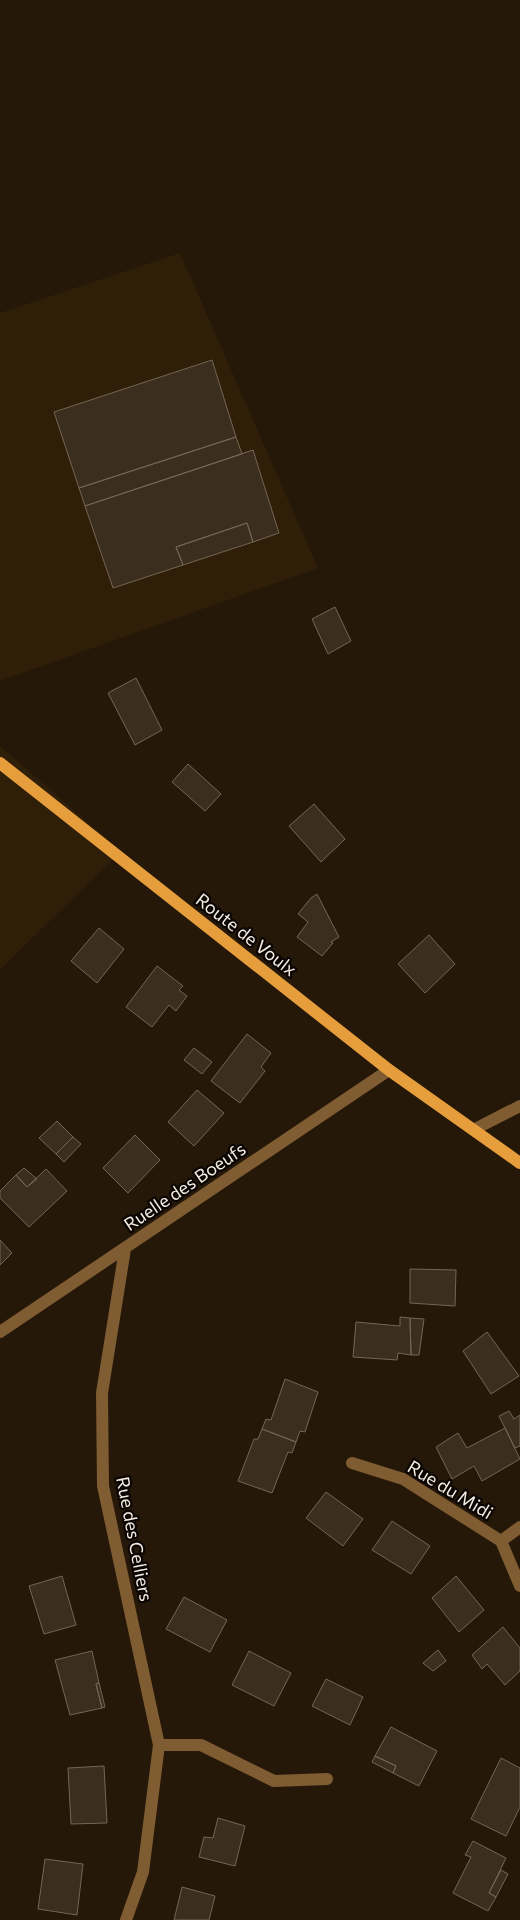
<svg xmlns="http://www.w3.org/2000/svg" width="520" height="1920" font-family="Commissioner,sans-serif">
<style>
.built{fill:#2f1e08}
.building{fill:#3b2e1e;stroke:#756554}
.lines{fill:none;stroke-linecap:round;stroke-linejoin:round}
.minor{stroke:#7f5c32;stroke-width:12}
.major{stroke:#e69d3b;stroke-width:12}
.labels{text-anchor:middle;stroke-width:4.5;stroke-linejoin:round;paint-order:stroke}
.street-label{font-size:18px;fill:#f5ece2;stroke:#0a0502}
</style>
<rect width="100%" height="100%" fill="#251809"/>
<path class="built" d="M 180,253 L 318,568 L 0,681 L 0,313 Z
M 0,746 L 121,851 L 0,970 Z"/>
<path class="building" d="M 212,360 L 236,437 L 79,488 L 54,412 Z
M 236,437 L 242,454 L 85,506 L 79,488 Z
M 253,450 L 279,533 L 253,542 L 247,523 L 176,547 L 183,565 L 113,588 L 85,506 Z
M 247,523 L 253,542 L 183,565 L 176,547 Z
M 335,607 L 351,641 L 328,654 L 312,619 Z
M 136,678 L 162,730 L 135,745 L 108,693 Z
M 188,764 L 221,794 L 205,811 L 172,782 Z
M 314,804 L 345,839 L 321,862 L 289,826 Z
M 317,894 L 339,937 L 331,942 L 333,943 L 322,956 L 297,937 L 308,922 L 298,914 L 311,898 Z
M 99,928 L 124,949 L 97,983 L 71,961 Z
M 429,935 L 455,964 L 425,993 L 398,964 Z
M 157,966 L 183,986 L 179,990 L 187,996 L 176,1011 L 169,1005 L 152,1027 L 126,1007 Z
M 247,1034 L 271,1053 L 261,1067 L 265,1071 L 240,1103 L 211,1081 Z
M 194,1048 L 212,1062 L 202,1074 L 184,1060 Z
M 197,1090 L 224,1113 L 194,1146 L 168,1122 Z
M 57,1121 L 73,1137 L 56,1154 L 39,1138 Z
M 135,1135 L 160,1160 L 128,1193 L 103,1168 Z
M 73,1137 L 81,1144 L 64,1162 L 56,1154 Z
M 24,1168 L 37,1179 L 27,1187 L 16,1175 Z
M 46,1169 L 67,1191 L 29,1227 L 0,1198 L 0,1191 L 16,1175 L 27,1187 Z
M 0,1240 L 12,1253 L 0,1265 Z
M 410,1269 L 456,1270 L 455,1306 L 410,1303 Z
M 400,1317 L 410,1318 L 411,1355 L 398,1353 L 397,1360 L 353,1357 L 356,1322 L 400,1326 Z
M 410,1318 L 424,1319 L 419,1355 L 411,1355 Z
M 487,1332 L 519,1376 L 491,1394 L 463,1351 Z
M 285,1379 L 318,1392 L 305,1432 L 300,1431 L 296,1442 L 262,1429 L 266,1419 L 271,1420 Z
M 509,1411 L 514,1419 L 520,1415 L 520,1446 L 515,1448 L 499,1416 Z
M 505,1428 L 520,1459 L 482,1481 L 474,1466 L 452,1479 L 436,1447 L 458,1433 L 467,1448 Z
M 262,1429 L 296,1442 L 292,1453 L 288,1452 L 272,1493 L 238,1481 L 254,1439 L 258,1439 Z
M 326,1492 L 363,1519 L 343,1546 L 306,1518 Z
M 392,1521 L 430,1546 L 411,1574 L 372,1550 Z
M 62,1576 L 76,1625 L 44,1634 L 29,1586 Z
M 456,1576 L 484,1610 L 459,1632 L 432,1598 Z
M 184,1597 L 227,1620 L 210,1652 L 166,1629 Z
M 503,1627 L 520,1648 L 520,1671 L 505,1685 L 487,1664 L 482,1669 L 472,1655 Z
M 438,1650 L 446,1661 L 433,1671 L 423,1663 Z
M 92,1651 L 99,1683 L 96,1684 L 102,1708 L 70,1715 L 55,1660 Z
M 249,1651 L 291,1673 L 274,1706 L 232,1685 Z
M 326,1679 L 363,1697 L 350,1725 L 312,1706 Z
M 99,1683 L 105,1707 L 102,1708 L 96,1684 Z
M 391,1727 L 437,1751 L 419,1786 L 393,1773 L 396,1766 L 375,1756 Z
M 375,1756 L 396,1766 L 393,1773 L 372,1762 Z
M 501,1758 L 520,1768 L 520,1807 L 506,1836 L 471,1819 Z
M 104,1766 L 107,1823 L 71,1824 L 68,1768 Z
M 218,1818 L 245,1826 L 235,1866 L 199,1857 L 204,1837 L 213,1838 Z
M 473,1841 L 506,1858 L 489,1893 L 496,1897 L 488,1911 L 453,1893 L 471,1857 L 465,1855 Z
M 45,1859 L 83,1864 L 77,1915 L 38,1909 Z
M 501,1870 L 508,1874 L 496,1897 L 489,1893 Z
M 182,1887 L 215,1896 L 209,1920 L 174,1920 Z"/>
<g class="lines">
<path class="minor" d="M 475,1129 L 520,1106
M 125,1249 L 102,1393 L 103,1486 L 159,1745 L 143,1872 L 126,1920
M 0,1332 L 389,1070
M 352,1463 L 403,1479 L 501,1541 L 520,1586
M 501,1541 L 520,1527
M 159,1745 L 201,1745 L 274,1781 L 327,1779"/>
<path class="major" d="M 0,763 L 389,1070 L 520,1163"/>
</g>
<g class="labels">
<g class="street-label">
<text transform="translate(246 935) rotate(38)" y="6">Route de Voulx</text>
<text transform="translate(185 1187) rotate(-34)" y="6">Ruelle des Boeufs</text>
<text transform="translate(450 1490) rotate(31)" y="6">Rue du Midi</text>
<text transform="translate(134 1539) rotate(79)" y="6">Rue des Celliers</text>
</g>
</g>
</svg>
